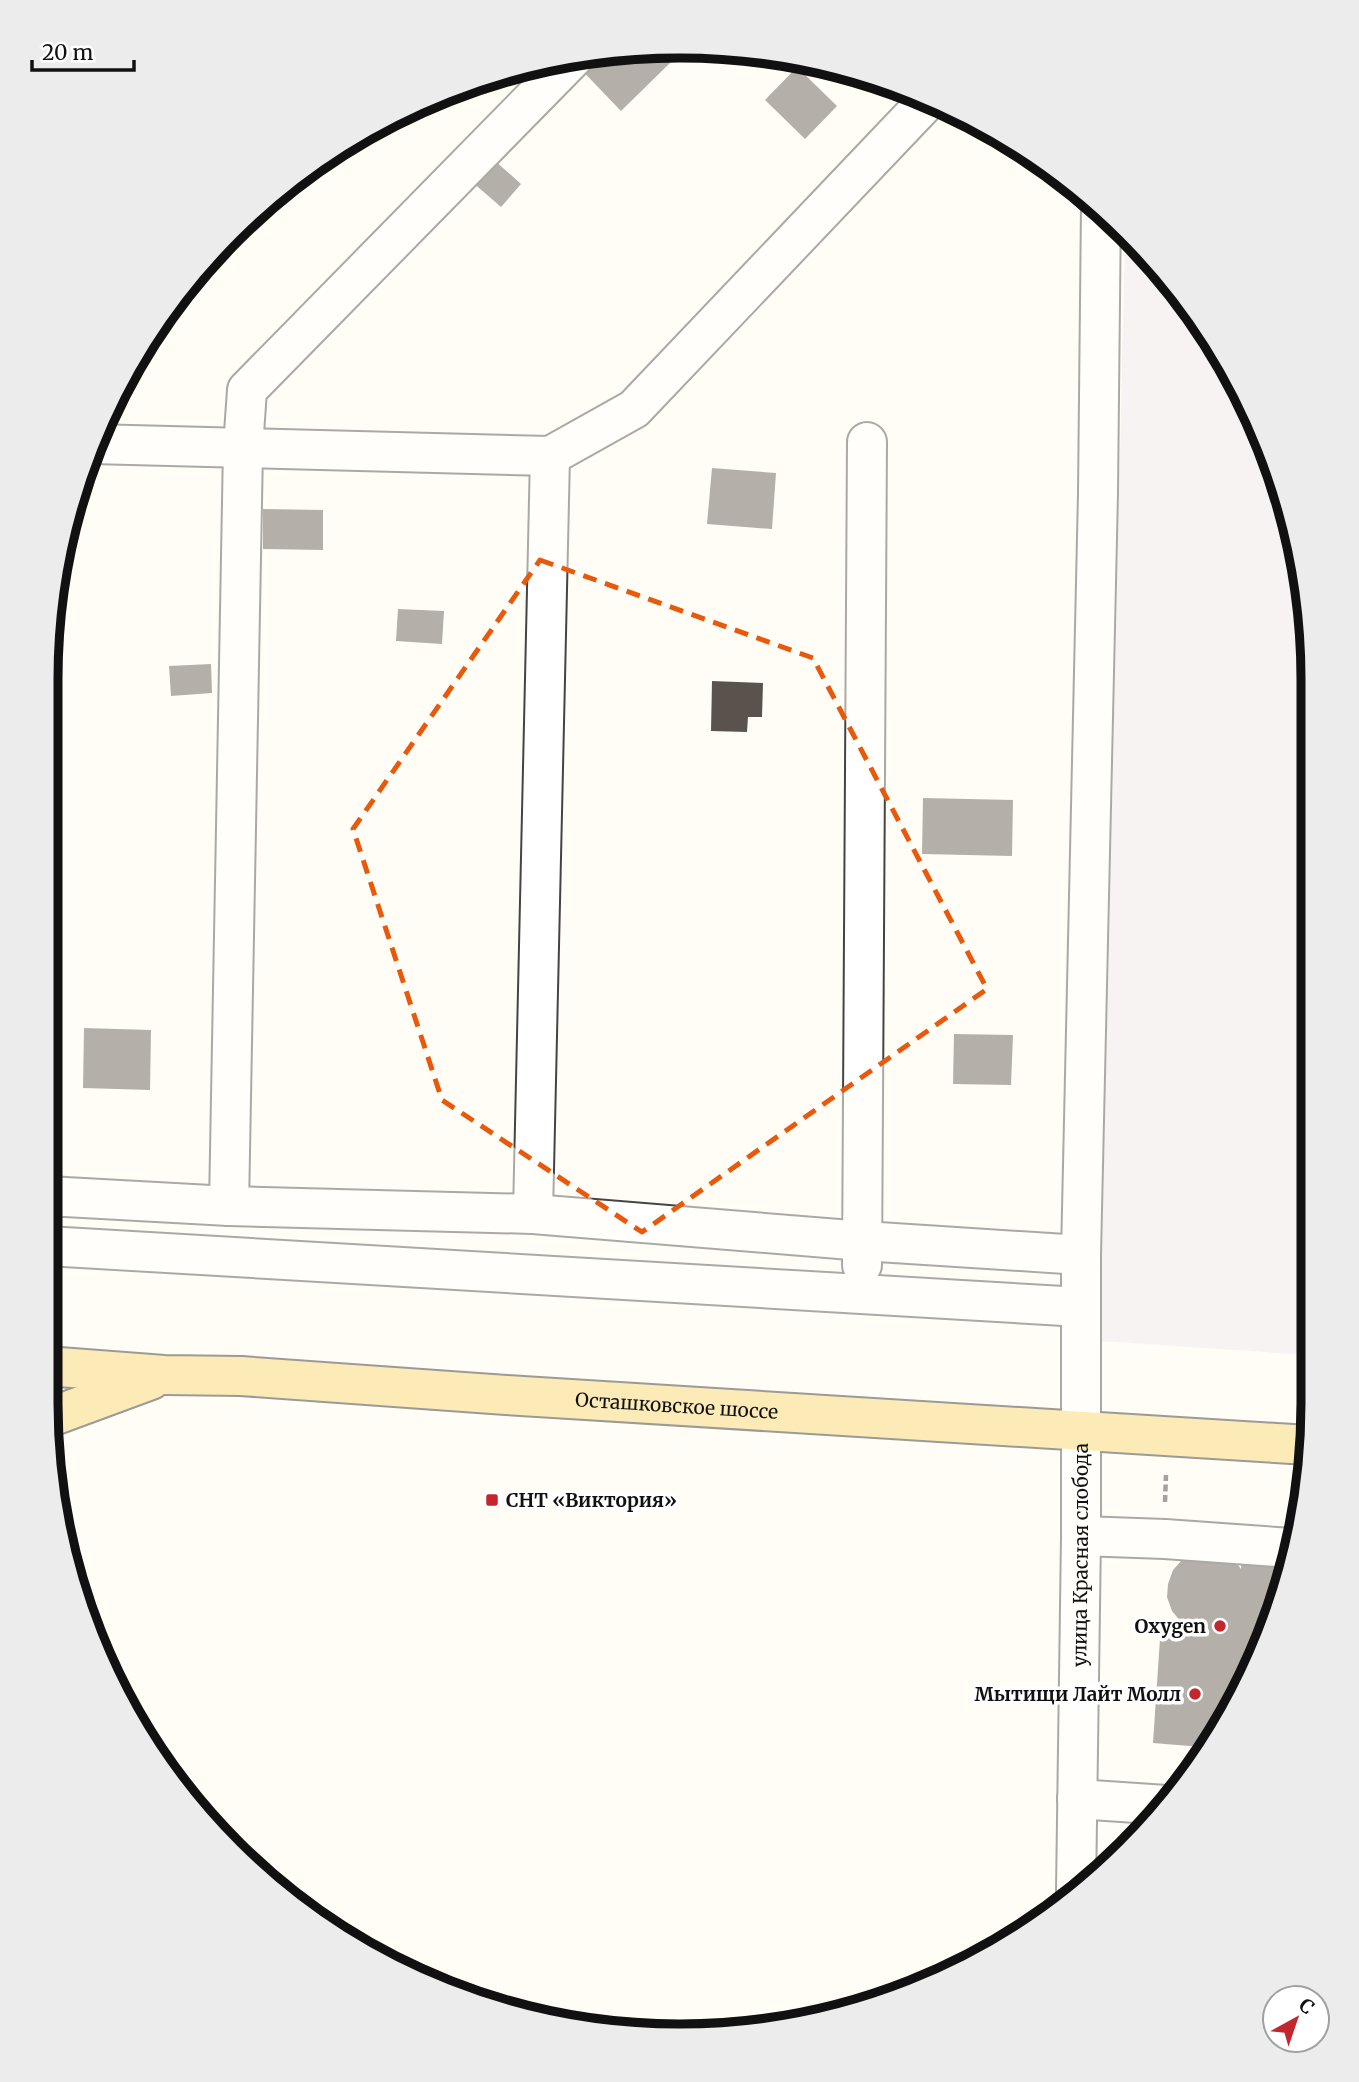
<svg xmlns="http://www.w3.org/2000/svg" width="1359" height="2082" font-family="Merriweather,serif">
<style>
.industrial{fill:#eee6ef}
.building{fill:#5a524d}
.lines{fill:none;stroke-linecap:round;stroke-linejoin:round}
.minor-casing{stroke:#444;stroke-width:42}
.major-casing{stroke:#222;stroke-width:42}
.path{stroke:#333;stroke-width:4.5;stroke-dasharray:7 3.5;stroke-linecap:butt}
.minor{stroke:#fff;stroke-width:38}
.major{stroke:#f9d66b;stroke-width:38}
.marked{fill:none;stroke:#e8590c;stroke-width:5;stroke-dasharray:14 9;stroke-linejoin:round}
.poi-dot{fill:#c4262e;stroke:#fff;stroke-width:2.5}
.labels{text-anchor:middle;stroke-width:7;stroke-linejoin:round;paint-order:stroke}
.street-label{font-size:19px;fill:#111;stroke:#fff}
.poi-label{font-size:19px;font-weight:bold;fill:#111;stroke:#fff;text-anchor:end}
.rim{fill:none;stroke:#111;stroke-width:9}
</style>
<rect width="100%" height="100%" fill="#fffdf5"/>
<path class="industrial" d="M 1125,233 L 1183,294 L 1248,399 L 1292,516 L 1312,638 L 1309,1355 L 1100,1341 Z"/>
<path class="building" d="M 638,47 L 657,47 L 671,62 L 621,111 L 572,60 L 574,57 Z
M 797,67 L 837,106 L 805,139 L 765,100 Z
M 492,158 L 521,184 L 501,207 L 471,181 Z
M 712,468 L 776,473 L 772,529 L 707,524 Z
M 263,509 L 323,510 L 323,550 L 263,549 Z
M 398,609 L 444,611 L 442,644 L 396,641 Z
M 211,664 L 212,693 L 171,696 L 169,666 Z
M 712,681 L 763,683 L 762,717 L 748,717 L 747,732 L 711,731 Z
M 923,798 L 1013,800 L 1012,856 L 922,854 Z
M 49,826 L 59,826 L 62,891 L 49,891 Z
M 84,1028 L 151,1030 L 150,1090 L 83,1088 Z
M 954,1034 L 1013,1035 L 1011,1085 L 953,1084 Z
M 1242,1552 L 1289,1555 L 1265,1645 L 1202,1747 L 1153,1743 L 1161,1624 L 1188,1627 L 1181,1622 L 1172,1611 L 1167,1597 L 1168,1584 L 1173,1570 L 1182,1560 L 1194,1553 L 1235,1561 L 1241,1569 Z"/>
<g class="lines">
<g class="minor-casing">
<g id="minor">
<path d="M 92,444 L 550,456 L 634,409 L 928,100"/>
<path d="M 47,1196 L 229,1206 L 533,1214 L 863,1241 L 1081,1255"/>
<path d="M 229,1206 L 243,448 L 247,390 L 574,57"/>
<path d="M 533,1214 L 550,456"/>
<path d="M 47,1246 L 1081,1307"/>
<path d="M 862,1265 L 867,442"/>
<path d="M 1081,1536 L 1165,1539 L 1291,1548"/>
<path d="M 1077,1799 L 1166,1805"/>
<path id="s1" d="M 1076,1891 L 1081,1536 L 1081,1255 L 1098,493 L 1101,206"/>
</g>
</g>
<g class="major-casing">
<g id="major">
<path id="s2" d="M 46,1366 L 164,1375 L 241,1376 L 506,1395 L 1308,1445"/>
<path d="M 48,1418 L 151,1380"/>
</g>
</g>
<path class="path" d="M 1165,1502 L 1166,1475"/>
<use href="#minor" class="minor"/>
<use href="#major" class="major"/>
</g>
<path d="M0 0H1359V2082H0ZM 540,560 L 813,658 L 987,989 L 642,1232 L 442,1100 L 353,829 Z" fill="#fffdf5" fill-opacity=".55" fill-rule="evenodd"/>
<path class="marked" d="M 540,560 L 813,658 L 987,989 L 642,1232 L 442,1100 L 353,829 Z"/>
<g class="poi-dot">
<rect x="485" y="1493" width="14" height="14" rx="3.5"/>
<circle cx="1220" cy="1626" r="7"/>
<circle cx="1195" cy="1694" r="7"/>
</g>
<g class="labels">
<g class="street-label">
<text dy="7" stroke="none"><textPath href="#s2" startOffset="632">Осташковское шоссе</textPath></text>
<text dy="7" stroke="none"><textPath href="#s1" startOffset="336">улица Красная слобода</textPath></text>
</g>
<g class="poi-label">
<text x="506" y="1507" text-anchor="start">СНТ «Виктория»</text>
<text x="1206" y="1633">Oxygen</text>
<text x="1181" y="1701">Мытищи Лайт Молл</text>
</g>
</g>
<path d="M0 0H1359V2082H0ZM679 58H680A621 621 0 0 1 1301 679V1403A621 621 0 0 1 680 2024H679A621 621 0 0 1 58 1403V679A621 621 0 0 1 679 58Z" fill="#ececec" fill-rule="evenodd"/>
<path class="rim" d="M679 58H680A621 621 0 0 1 1301 679V1403A621 621 0 0 1 680 2024H679A621 621 0 0 1 58 1403V679A621 621 0 0 1 679 58Z"/>
<g transform="translate(1296 2019) rotate(40)"><circle r="33" fill="#ffffff" stroke="#a0a0a0" stroke-width="2"/>
<path d="M0-5L12 26L0 18L-12 26Z" fill="#c4262e"/>
<text y="-10" font-size="19" font-weight="bold" text-anchor="middle" fill="#111111">С</text>
</g>
<path d="M32 60v10h102v-10" fill="none" stroke="#111111" stroke-width="3.5"/>
<text x="42" y="60" font-size="21" fill="#111111" stroke="#ffffff" stroke-width="5" paint-order="stroke">20 m</text>
</svg>
